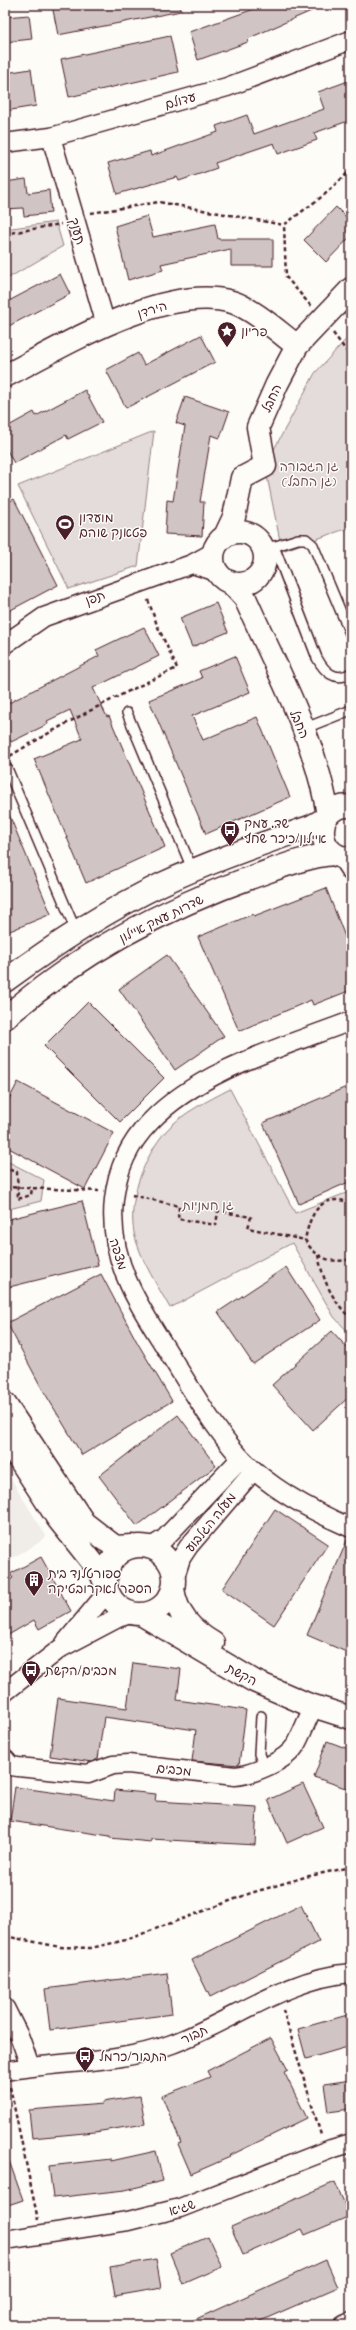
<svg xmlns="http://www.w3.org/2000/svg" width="356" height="2330" font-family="'Indie Flower','Playpen Sans Hebrew',sans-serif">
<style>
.built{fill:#f0ece8}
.green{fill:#e3dcda;stroke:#967e82}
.building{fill:#d0c5c4;stroke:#4a1f2b}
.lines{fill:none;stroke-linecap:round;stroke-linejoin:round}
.service-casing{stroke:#4a1f2b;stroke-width:12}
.minor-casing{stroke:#4a1f2b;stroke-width:21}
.tertiary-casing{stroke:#4a1f2b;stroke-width:25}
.secondary-casing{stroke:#4a1f2b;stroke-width:25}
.path{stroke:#4a1f2b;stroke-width:2.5;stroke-dasharray:4 3;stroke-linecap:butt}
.service{stroke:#fdfcf7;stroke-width:9}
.minor{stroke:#fdfcf7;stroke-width:18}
.tertiary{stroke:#fdfcf7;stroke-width:22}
.secondary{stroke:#fdfcf7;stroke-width:22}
.labels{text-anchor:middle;stroke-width:3;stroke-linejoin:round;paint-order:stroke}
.street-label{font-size:13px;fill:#4a1f2b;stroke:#fdfcf7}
.poi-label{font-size:13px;fill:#4a1f2b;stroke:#fdfcf7;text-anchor:start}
.park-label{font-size:13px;fill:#704e57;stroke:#fdfcf7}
</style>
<rect width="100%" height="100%" fill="#fdfcf7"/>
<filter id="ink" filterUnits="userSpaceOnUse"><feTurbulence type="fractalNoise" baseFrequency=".025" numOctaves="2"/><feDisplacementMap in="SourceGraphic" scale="8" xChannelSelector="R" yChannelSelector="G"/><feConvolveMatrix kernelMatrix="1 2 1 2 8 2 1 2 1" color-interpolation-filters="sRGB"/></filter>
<g filter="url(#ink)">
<path class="built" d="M 5,1469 L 46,1536 L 37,1544 L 5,1562 Z"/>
<path class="green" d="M 56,222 L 63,246 L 5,280 L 5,229 Z
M 351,334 L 351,527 L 282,551 L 265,466 L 315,373 Z
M 154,431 L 138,566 L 69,589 L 18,486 Z
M 230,1089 L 295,1213 L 351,1191 L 351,1335 L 334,1317 L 292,1243 L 170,1308 C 157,1285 142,1262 135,1237 C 126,1203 144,1156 166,1131 C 183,1112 208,1101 230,1089 Z
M 5,1160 L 44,1180 L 41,1201 L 5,1210 Z"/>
<path class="building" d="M 52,5 L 180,5 L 181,11 L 58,35 Z
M 252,5 L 325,5 L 247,39 L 248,42 L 198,60 L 189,32 L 254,9 Z
M 29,15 L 32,39 L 5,42 L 5,17 Z
M 170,36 L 178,72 L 69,97 L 61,59 Z
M 31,69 L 36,106 L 5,111 L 5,73 Z
M 351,80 L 351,120 L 314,133 L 317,140 L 278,154 L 274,143 L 215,163 L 217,168 L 179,181 L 177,177 L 117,194 L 108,163 L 150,151 L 151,156 L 218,132 L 216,126 L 247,115 L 254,134 L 324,109 L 318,92 Z
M 26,179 L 28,193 L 49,190 L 51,213 L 24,216 L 23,208 L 5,209 L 5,182 Z
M 336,207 L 351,222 L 351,236 L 326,262 L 304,240 Z
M 147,216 L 153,237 L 215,224 L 218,239 L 273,239 L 273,266 L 231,266 L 231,249 L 161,264 L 163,270 L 128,280 L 115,226 Z
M 60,274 L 70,294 L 5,328 L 5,303 Z
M 201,335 L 215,362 L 126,408 L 106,370 L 138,353 L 144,365 Z
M 85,390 L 102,422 L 68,439 L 66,435 L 14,463 L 5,447 L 5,428 L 34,412 L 36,416 Z
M 185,397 L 229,412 L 220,438 L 211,435 L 200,502 L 204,502 L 202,536 L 165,534 L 167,500 L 173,501 L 185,426 L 176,423 Z
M 14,499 L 58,585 L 5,613 L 5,504 Z
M 216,603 L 228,632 L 192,647 L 180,618 Z
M 144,627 L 159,656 L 93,688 L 107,717 L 109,716 L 165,847 L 86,883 L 34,759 L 82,739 L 70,710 L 47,721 L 48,724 L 11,742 L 5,730 L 5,705 L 99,656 L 96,650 Z
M 235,656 L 250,692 L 192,716 L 203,740 L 257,717 L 290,797 L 206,834 L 149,700 L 202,678 L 199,671 Z
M 5,805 L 51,914 L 5,933 Z
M 326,888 L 351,952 L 351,990 L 313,1005 L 311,1000 L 239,1031 L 198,937 L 253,914 L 254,916 Z
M 167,955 L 224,1036 L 175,1070 L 119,989 Z
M 88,1002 L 164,1078 L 120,1122 L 44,1046 Z
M 18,1082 L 114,1133 L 85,1189 L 5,1146 L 5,1107 Z
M 351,1085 L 351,1181 L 299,1204 L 263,1123 Z
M 82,1201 L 98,1265 L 5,1288 L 5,1220 Z
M 286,1267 L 320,1320 L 253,1364 L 218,1312 Z
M 101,1274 L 137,1342 L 172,1401 L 82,1455 L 40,1385 L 7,1323 Z
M 332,1331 L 351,1352 L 351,1395 L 313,1430 L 272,1385 Z
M 178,1415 L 216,1466 L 137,1526 L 99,1476 Z
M 275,1509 L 328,1544 L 274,1625 L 222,1589 Z
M 348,1538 L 351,1538 L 351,1654 L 307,1635 Z
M 41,1557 L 71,1611 L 39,1629 L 34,1620 L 5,1637 L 5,1583 L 13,1578 L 10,1574 Z
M 133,1663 L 181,1669 L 177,1700 L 246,1710 L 239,1765 L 192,1761 L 196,1730 L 104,1717 L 98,1759 L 92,1762 L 50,1756 L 58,1698 L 127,1708 Z
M 327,1741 L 351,1750 L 351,1790 L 314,1777 Z
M 303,1784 L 323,1827 L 287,1843 L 268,1800 Z
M 15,1787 L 114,1801 L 115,1790 L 156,1794 L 155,1801 L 257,1807 L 255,1845 L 151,1839 L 151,1842 L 110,1838 L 110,1836 L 10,1821 Z
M 301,1905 L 319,1942 L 210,1997 L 192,1960 Z
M 167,1973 L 172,2014 L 50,2030 L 45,1989 Z
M 351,2014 L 351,2046 L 306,2059 L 298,2029 Z
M 271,2038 L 288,2070 L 284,2072 L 307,2118 L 229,2156 L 230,2157 L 191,2174 L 178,2144 L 181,2143 L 162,2096 L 210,2077 L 207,2071 Z
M 351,2080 L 351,2109 L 328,2112 L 324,2084 Z
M 140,2096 L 145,2124 L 95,2132 L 32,2138 L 29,2110 L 103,2104 L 103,2102 Z
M 156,2151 L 163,2181 L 125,2190 L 53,2198 L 49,2166 L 111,2159 L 111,2161 Z
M 5,2155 L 7,2155 L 23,2200 L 5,2206 Z
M 335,2182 L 350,2216 L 305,2235 L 302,2229 L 243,2255 L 231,2227 Z
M 208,2237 L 222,2267 L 183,2284 L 170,2253 Z
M 156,2259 L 161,2288 L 115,2296 L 110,2267 Z
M 326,2260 L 338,2287 L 251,2325 L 183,2325 Z"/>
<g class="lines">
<g class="service-casing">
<path id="service" d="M 274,546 L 317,658 C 324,671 335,683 351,673
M 263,550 L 298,539 L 306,539 L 313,545 L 351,636
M 127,713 L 193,871
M 303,729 L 351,710
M 7,768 L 76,931
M 261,1716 L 259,1754 L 264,1767"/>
</g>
<g class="minor-casing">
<path id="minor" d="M 51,137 L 106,325
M 5,143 L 51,137 L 227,87 L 351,40
M 192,564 L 217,572
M 5,644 L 44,617 L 192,564 L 214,552
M 342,858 L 351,872
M 351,1021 C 286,1046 199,1070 150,1122 C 107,1166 104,1230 129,1284 C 140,1309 156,1332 170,1355 C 189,1386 217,1433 242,1459 C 272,1490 312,1511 351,1528
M 151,1547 L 164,1539 L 241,1458
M 174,1580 L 181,1558 L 189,1546 L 254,1470
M 65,1643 L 104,1596 L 107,1589
M 5,1692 L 61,1648 L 118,1618 L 134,1613
M 5,1759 L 11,1766 L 18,1767 L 88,1774 L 113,1765 L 128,1764 L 235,1776 C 251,1775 286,1761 295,1746 C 302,1734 307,1719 314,1706
M 5,2008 L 20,2038 L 30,2066
M 5,2071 C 61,2061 119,2064 172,2044 C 231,2022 287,1978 351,1973
M 5,2240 L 128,2221 L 180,2208 L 331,2149 L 351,2143
M 344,2325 L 351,2322"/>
</g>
<g class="tertiary-casing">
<path id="tertiary" d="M 5,376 C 63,346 166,283 232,302 C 252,308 280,333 297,346
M213 558a26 26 0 1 1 52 0a26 26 0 1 1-52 0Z
M 225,536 L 234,517 L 242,478 L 265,466 L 258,427 L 277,384 L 297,346 L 351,289
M 230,582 L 245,598 C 276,668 316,739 328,815
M 5,1404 L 84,1523 L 115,1547 L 132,1546
M 5,1437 L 58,1519 L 101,1573 L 105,1583
M106 1580a34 34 0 1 1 68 0a34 34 0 1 1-68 0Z
M 173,1589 C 177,1615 191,1630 213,1643
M 141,1614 L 254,1681 L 307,1704 L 351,1718"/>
</g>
<g class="secondary-casing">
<path id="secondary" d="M 351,806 C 312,804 315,860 351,858
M 5,981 C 55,944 106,911 162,884 C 211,861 262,844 312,826 L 326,818
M 5,1018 C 78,954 167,907 258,875 C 283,866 308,856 334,854"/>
</g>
<path class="path" d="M 91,213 L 159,202 L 284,225
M 5,234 L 61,224
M 311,306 L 286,277 L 284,225 L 324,195 L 351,170
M 333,333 L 351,357
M 10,756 C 64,723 119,695 177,668 L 157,625 L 147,597
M 5,1180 L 7,1169 L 17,1172 L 18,1199 L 31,1195 L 32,1188
M 5,1187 L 99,1191
M 132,1195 L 179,1206 L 178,1219 L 216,1225 L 218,1211 L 251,1217 L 248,1228 L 305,1240
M 351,1203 C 320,1192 310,1214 305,1240 C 316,1258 330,1264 351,1259
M 351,1217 L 348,1248 L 351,1258
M 318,1255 C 324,1283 331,1298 351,1319
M 5,1936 L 60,1947 L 91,1948 L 126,1940 L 251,1893 L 305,1877 L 351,1867
M 283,2010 L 321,2135
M 10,2087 L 38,2220"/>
<use href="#service" class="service"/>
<use href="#minor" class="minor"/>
<use href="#tertiary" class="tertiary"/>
<use href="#secondary" class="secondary"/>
</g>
</g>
<defs>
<g id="sight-pin" transform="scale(1)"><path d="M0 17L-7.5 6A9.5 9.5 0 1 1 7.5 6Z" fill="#4a1f2b" stroke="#fdfcf7"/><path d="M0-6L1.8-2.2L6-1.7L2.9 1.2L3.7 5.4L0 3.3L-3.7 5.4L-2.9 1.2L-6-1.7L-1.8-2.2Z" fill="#fff"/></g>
<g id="stadium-pin" transform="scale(1)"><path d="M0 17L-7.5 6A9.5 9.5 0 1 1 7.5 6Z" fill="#4a1f2b" stroke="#fdfcf7"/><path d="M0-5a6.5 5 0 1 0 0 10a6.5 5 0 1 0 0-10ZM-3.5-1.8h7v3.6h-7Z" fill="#fff"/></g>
<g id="bus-pin" transform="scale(1)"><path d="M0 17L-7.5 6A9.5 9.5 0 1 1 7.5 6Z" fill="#4a1f2b" stroke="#fdfcf7"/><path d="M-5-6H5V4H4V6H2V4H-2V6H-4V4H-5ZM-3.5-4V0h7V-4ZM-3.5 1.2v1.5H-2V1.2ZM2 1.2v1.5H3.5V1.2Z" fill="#fff"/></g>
<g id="building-pin" transform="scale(1)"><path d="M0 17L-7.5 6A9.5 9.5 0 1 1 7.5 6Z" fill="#4a1f2b" stroke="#fdfcf7"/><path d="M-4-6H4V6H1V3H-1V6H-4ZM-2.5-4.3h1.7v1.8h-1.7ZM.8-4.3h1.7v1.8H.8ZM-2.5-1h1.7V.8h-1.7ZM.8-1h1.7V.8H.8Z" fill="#fff"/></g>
</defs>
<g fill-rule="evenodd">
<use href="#sight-pin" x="227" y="331"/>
<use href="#stadium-pin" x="65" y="524"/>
<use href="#bus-pin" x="230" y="830"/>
<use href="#building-pin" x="34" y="1580"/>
<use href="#bus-pin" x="31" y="1670"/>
<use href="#bus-pin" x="85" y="2056"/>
</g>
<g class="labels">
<g class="street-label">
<text transform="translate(180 100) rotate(-16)" y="5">עדולם</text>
<text transform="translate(78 231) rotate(74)" y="5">תענך</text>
<text transform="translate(152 309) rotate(-17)" y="5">הירדן</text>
<text transform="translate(271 398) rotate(-66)" y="5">החבל</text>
<text transform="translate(95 597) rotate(-21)" y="5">תפן</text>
<text transform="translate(300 724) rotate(67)" y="5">החבל</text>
<text transform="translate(161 918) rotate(-26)" y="5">שדרות עמק איילון</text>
<text transform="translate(119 1254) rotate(73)" y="5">מצפה</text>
<text transform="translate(210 1522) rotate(-51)" y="5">מעלה הגלבוע</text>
<text transform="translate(242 1674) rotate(28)" y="5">הקשת</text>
<text transform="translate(174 1769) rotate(6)" y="5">מכבים</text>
<text transform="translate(194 2034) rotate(-25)" y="5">תבור</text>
<text transform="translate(182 2207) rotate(-17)" y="5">שגיא</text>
</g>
<g class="poi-label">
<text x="241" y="336">פריון</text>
<text x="79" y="522">מועדון<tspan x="79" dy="15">פטאנק שוהם</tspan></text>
<text x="244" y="828">שד. עמק<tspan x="244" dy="15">איילון/כיכר שחף</tspan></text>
<text x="48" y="1578">ספורטלנד בית<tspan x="48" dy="15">הספר לאקרובטיקה</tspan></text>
<text x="45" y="1675">מכבים/הקשת</text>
<text x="99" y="2061">התבור/כרמל</text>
</g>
<g class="park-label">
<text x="309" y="471">גן הגבורה<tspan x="309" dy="15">(גן החבל)</tspan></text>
<text x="208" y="1210">גן חמניות</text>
</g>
</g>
<rect width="356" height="2330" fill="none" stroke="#fdfcf7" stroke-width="20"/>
<rect x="10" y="10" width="336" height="2310" fill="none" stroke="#4a1f2b" stroke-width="1.5" filter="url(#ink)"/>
</svg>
